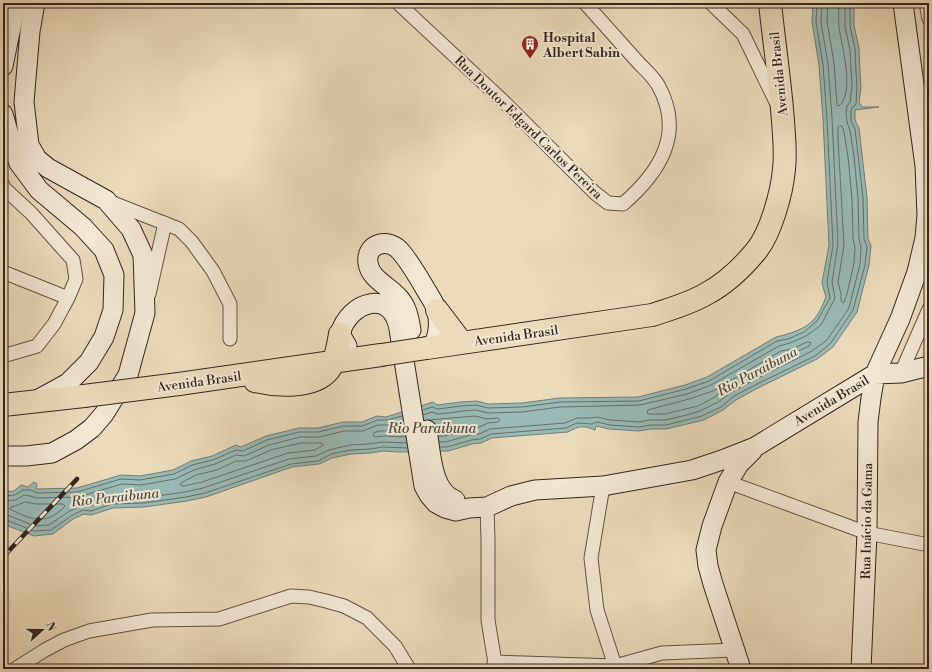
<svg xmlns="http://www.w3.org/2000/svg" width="932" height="672" font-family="'Libre Bodoni',serif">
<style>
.water{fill:#99bab6;stroke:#717f7a}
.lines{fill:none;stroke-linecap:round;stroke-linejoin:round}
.shore{stroke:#66706a;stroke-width:1}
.street-casing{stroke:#625346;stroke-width:15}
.secondary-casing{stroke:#34261f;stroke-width:21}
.highway-casing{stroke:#34261f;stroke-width:24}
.street{stroke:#f2e8d3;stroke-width:13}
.secondary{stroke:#f2e8d3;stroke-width:19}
.highway{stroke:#ebdbbb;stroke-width:22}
.rail-casing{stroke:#34261f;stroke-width:4.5}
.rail{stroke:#f2e8d3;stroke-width:3;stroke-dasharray:9;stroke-linecap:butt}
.highway-bridge-casing{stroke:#34261f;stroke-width:24;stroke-linecap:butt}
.highway-bridge{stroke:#ebdbbb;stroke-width:22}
.labels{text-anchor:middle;stroke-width:4;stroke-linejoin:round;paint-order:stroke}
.poi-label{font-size:13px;font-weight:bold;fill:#34261f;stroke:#f2e8d3;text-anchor:start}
.street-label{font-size:13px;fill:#34261f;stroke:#f2e8d3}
.water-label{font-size:14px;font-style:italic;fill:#4d4b45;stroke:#f2e8d3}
</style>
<rect width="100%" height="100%" fill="#ebdbbb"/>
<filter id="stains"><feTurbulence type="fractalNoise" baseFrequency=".005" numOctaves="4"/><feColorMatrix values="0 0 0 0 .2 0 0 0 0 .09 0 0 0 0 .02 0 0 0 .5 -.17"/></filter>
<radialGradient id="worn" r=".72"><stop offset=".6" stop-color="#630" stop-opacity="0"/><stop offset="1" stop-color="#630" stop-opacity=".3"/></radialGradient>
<path class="water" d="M 813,3 L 854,3 L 854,25 L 859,48 L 860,72 L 861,87 L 859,102 L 862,107 L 879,107 L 855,110 L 855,120 L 859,128 L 867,198 L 868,239 L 871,246 L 869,265 L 857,312 L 833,347 L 817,359 L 758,388 L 736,400 L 723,410 L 704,420 L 666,429 L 651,429 L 639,431 L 609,429 L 596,426 L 595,430 C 583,425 579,426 568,432 L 492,438 L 481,443 L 472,444 L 448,451 L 398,452 L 383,451 L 370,453 L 351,454 L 332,458 L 319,464 L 292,467 L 206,497 L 187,501 L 144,507 L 113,508 L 91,515 L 84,514 L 73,519 L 53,534 L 34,536 L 3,524 L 3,492 L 14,491 L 21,485 L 28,487 L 34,482 L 37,484 L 36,489 L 77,488 L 121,475 L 140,476 L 173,470 L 191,461 L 212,456 L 236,445 L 241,447 L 266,436 L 299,428 L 318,428 L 343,422 L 362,422 L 377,416 L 386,417 L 433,402 L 437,405 L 461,402 L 477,401 L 488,404 L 522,403 L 560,398 L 638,397 L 685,385 L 707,377 L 776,337 C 789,334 807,329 815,318 C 820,312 823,304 826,297 L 822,283 L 829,245 L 823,119 L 819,65 L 812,22 Z"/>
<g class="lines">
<path class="shore" d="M 828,3 L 827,21 L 834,63 L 837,105 L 839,106 C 855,92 842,47 839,28 C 838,20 839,11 839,3
M 840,126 L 842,126 L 844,132 L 848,157 L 852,199 L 853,239 L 855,248 L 854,263 L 847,294 L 844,302 L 843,303 L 841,301 L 841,294 L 838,282 L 844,245 L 838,139 L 838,127 Z
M 808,342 L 811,343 L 809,346 L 751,374 L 729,387 L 715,397 L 698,406 L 665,414 L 649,414 L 647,413 L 648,410 L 689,399 L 713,391 L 781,351 L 792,349 Z
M 423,410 L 432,407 L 438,409 L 461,406 L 476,405 L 488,408 L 522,407 L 560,402 L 639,401 L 686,389 L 709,381 L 777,341 L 788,339 L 804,332 L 817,321 L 830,298 L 827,282 L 833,245 L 827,119 L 823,65 L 816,22 L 817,3
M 423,415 L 432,412 L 437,414 L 449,413 L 462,411 L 476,410 L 488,413 L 522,412 L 560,407 L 640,405 L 687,394 L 711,385 L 779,346 L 790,343 L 806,336 L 821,325 L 835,298 L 832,282 L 838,244 L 832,118 L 828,64 L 821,22 L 822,3
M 428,420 L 475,416 L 487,419 L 498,418 L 500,420 L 498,422 L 488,423 L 477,428 L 469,429 L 445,436 L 439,436
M 404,427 L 389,431 L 379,431 L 374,433 L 373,435 L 375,437 L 384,436 L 406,437
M 439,442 L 446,442 L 470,435 L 479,434 L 490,429 L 565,423 L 577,418 L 591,418 L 597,417 L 610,420 L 639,422 L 650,420 L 665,420 L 687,415 L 700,411 L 718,402 L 732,392 L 754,380 L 812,351 L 827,340 L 849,308 L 860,264 L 861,247 L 859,239 L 858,198 L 854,156 L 850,131 L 847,122 L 846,112 L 847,106 L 850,102 L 852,87 L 850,50 L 845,26 L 845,3
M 301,443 L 321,443 L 323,445 L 315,450 L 288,453 L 202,482 L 184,486 L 180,485 L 181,483 L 196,475 L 217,470 L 236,461 L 246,461 L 271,450 Z
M 440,447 L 447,447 L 471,440 L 480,439 L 491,434 L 566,428 L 577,423 L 592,424 L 597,422 L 610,425 L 639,427 L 651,425 L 666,425 L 702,416 L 721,407 L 734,396 L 757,384 L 815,356 L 830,344 L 853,310 L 865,265 L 867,247 L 864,239 L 863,198 L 855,129 L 851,121 L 851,111 L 852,108 L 856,104 L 857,87 L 856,72 L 855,49 L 850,26 L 850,3
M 3,496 L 15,495 L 23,490 L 31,490 L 37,493 L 77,492 L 121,479 L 140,480 L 174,474 L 192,465 L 213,460 L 236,450 L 243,451 L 267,440 L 299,432 L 318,432 L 344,426 L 362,426 L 378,420 L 387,420 L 402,416
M 3,501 L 16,500 L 24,495 L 30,496 L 37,498 L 78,497 L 122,484 L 141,485 L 175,479 L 194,470 L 215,464 L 236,455 L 244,456 L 269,445 L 300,437 L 319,437 L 344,431 L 363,431 L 378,425 L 388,425 L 403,421
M 25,502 L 36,504 L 63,504 L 65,506 C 47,526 31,520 10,509 L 11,507 L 18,505 Z
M 3,515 L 10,516 L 35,526 L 49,525 L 68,512 L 82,505 L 90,506 L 112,499 L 143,498 L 185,492 L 203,488 L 289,459 L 316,456 L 329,450 L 350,445 L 369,444 L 383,442 L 407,443
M 3,520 L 9,521 L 34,531 L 51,530 L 71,516 L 83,510 L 91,511 L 112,504 L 144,503 L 186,497 L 205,493 L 291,464 L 318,461 L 331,454 L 351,450 L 370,449 L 383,447 L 407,448"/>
<g class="street-casing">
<path id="street" d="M 398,3 L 503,101 L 595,193 L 608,203 L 623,204 C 660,172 685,133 658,85 C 653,76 643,68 636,60 C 619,41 602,22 585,3
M 711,3 L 743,34 L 776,102
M 926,3 L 929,19
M 3,185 L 4,188 L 31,213 L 73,260 L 76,279 L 68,298 L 54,324 L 37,346 L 3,356
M 108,201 L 179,229 L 192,242 L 213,271 L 230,304 L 230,339
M 3,272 L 68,298
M 149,294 L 165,223
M 901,373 L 929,309
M 728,482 L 867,533 L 929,545
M 603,486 L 591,558 L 597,610 L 616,669
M 487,507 L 488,539 L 488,620 L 496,669
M 494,662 L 615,666 L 662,653 L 735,650
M 15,669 L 45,650 L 64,640 L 89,631 L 152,620 L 219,619 L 291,596 L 309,597 L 326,601 L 344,606 L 367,618 L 395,646 L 409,669"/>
</g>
<g class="secondary-casing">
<path id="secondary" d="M 3,66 L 16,3
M 3,114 L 9,135 L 19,163 L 39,190 L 83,227 L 104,250 L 114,275 L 113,310 L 104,337 L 89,362 L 68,383 L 37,400
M 411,330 C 409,318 407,306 398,297 C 389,286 370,279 368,263 C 365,243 389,237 401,252 C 412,265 420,280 429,295 C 432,300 436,306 437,312 C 440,324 438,336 433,347
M 347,346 L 340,334 C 349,301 392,288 399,329 L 424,486 L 429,495 L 436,503 L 445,508 L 456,511 L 469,508 L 487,507 L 511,496 L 535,490 L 603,486 L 692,470 L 722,460 L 755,447 L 875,374 L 901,373 L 929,366
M 427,430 C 431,452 431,491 455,500
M 3,456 L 26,456 L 52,453 L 76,440 L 92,428 L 104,414 L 128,375 L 145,313 L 143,255 L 131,229 L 106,200 L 48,168 L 37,159 L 29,145 L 24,102 L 30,31 L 35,3
M 741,669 L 713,584 L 708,566 L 706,550 L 712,526 L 728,482 L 739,464 L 753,450
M 861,669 L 867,533 L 868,422 L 871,398 L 875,374 L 900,319 L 917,272 L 925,238 L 927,215 L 925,166 L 903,3"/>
</g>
<g class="highway-casing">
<path id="highway" d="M 437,310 L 462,343
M 427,348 L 652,315 C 670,309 689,304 706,294 C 725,284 742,268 756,251 C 771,233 782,192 784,169 C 786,153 784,137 783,121 C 780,81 774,42 770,3
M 255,381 C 275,386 314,389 329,370 C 336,360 338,346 340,334
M 179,384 L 381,355
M 3,405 L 84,396"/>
</g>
<use href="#street" class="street"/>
<use href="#secondary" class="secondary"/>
<use href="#highway" class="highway"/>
<g class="rail-casing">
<path id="rail" d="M 3,557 L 77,479"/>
</g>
<use href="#rail" class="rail"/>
<g class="highway-bridge-casing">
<path id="highway-bridge" d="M 381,355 L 427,348
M 84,396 L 179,384"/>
</g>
<use href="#highway-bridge" class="highway-bridge"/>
</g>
<defs>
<g id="building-pin" transform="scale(0.9)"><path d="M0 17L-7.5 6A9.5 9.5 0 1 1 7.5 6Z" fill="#8f2418" stroke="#f2e8d3"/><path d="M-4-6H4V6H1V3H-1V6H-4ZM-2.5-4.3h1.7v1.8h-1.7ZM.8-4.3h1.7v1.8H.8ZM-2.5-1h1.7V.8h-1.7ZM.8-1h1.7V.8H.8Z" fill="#fff"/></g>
</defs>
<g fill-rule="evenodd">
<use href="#building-pin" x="530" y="44"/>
</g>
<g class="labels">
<g class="poi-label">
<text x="543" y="42">Hospital<tspan x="543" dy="15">Albert Sabin</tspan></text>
</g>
<g class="street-label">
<text transform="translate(778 74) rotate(-96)" y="5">Avenida Brasil</text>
<text transform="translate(529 127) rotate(44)" y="5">Rua Doutor Edgard Carlos Pereira</text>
<text transform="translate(516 335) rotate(-8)" y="5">Avenida Brasil</text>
<text transform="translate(199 381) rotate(-8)" y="5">Avenida Brasil</text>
<text transform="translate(831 400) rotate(-31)" y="5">Avenida Brasil</text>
<text transform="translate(866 521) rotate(-89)" y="5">Rua Inácio da Gama</text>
</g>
<g class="water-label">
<text transform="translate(757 371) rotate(-28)" y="5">Rio Paraibuna</text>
<text x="432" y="433">Rio Paraibuna</text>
<text transform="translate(115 497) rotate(-6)" y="5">Rio Paraibuna</text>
</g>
</g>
<rect width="932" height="672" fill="none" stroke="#ebdbbb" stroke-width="16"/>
<rect x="4" y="4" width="924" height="664" fill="none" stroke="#34261f" stroke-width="2"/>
<rect x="8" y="8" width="916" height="656" fill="none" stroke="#34261f"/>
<g transform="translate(42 630) rotate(69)" stroke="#f2e8d3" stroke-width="3" paint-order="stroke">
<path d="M0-3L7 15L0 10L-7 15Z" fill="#34261f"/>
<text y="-6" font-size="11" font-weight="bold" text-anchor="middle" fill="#34261f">N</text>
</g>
<rect width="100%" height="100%" filter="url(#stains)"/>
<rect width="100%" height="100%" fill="url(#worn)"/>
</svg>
